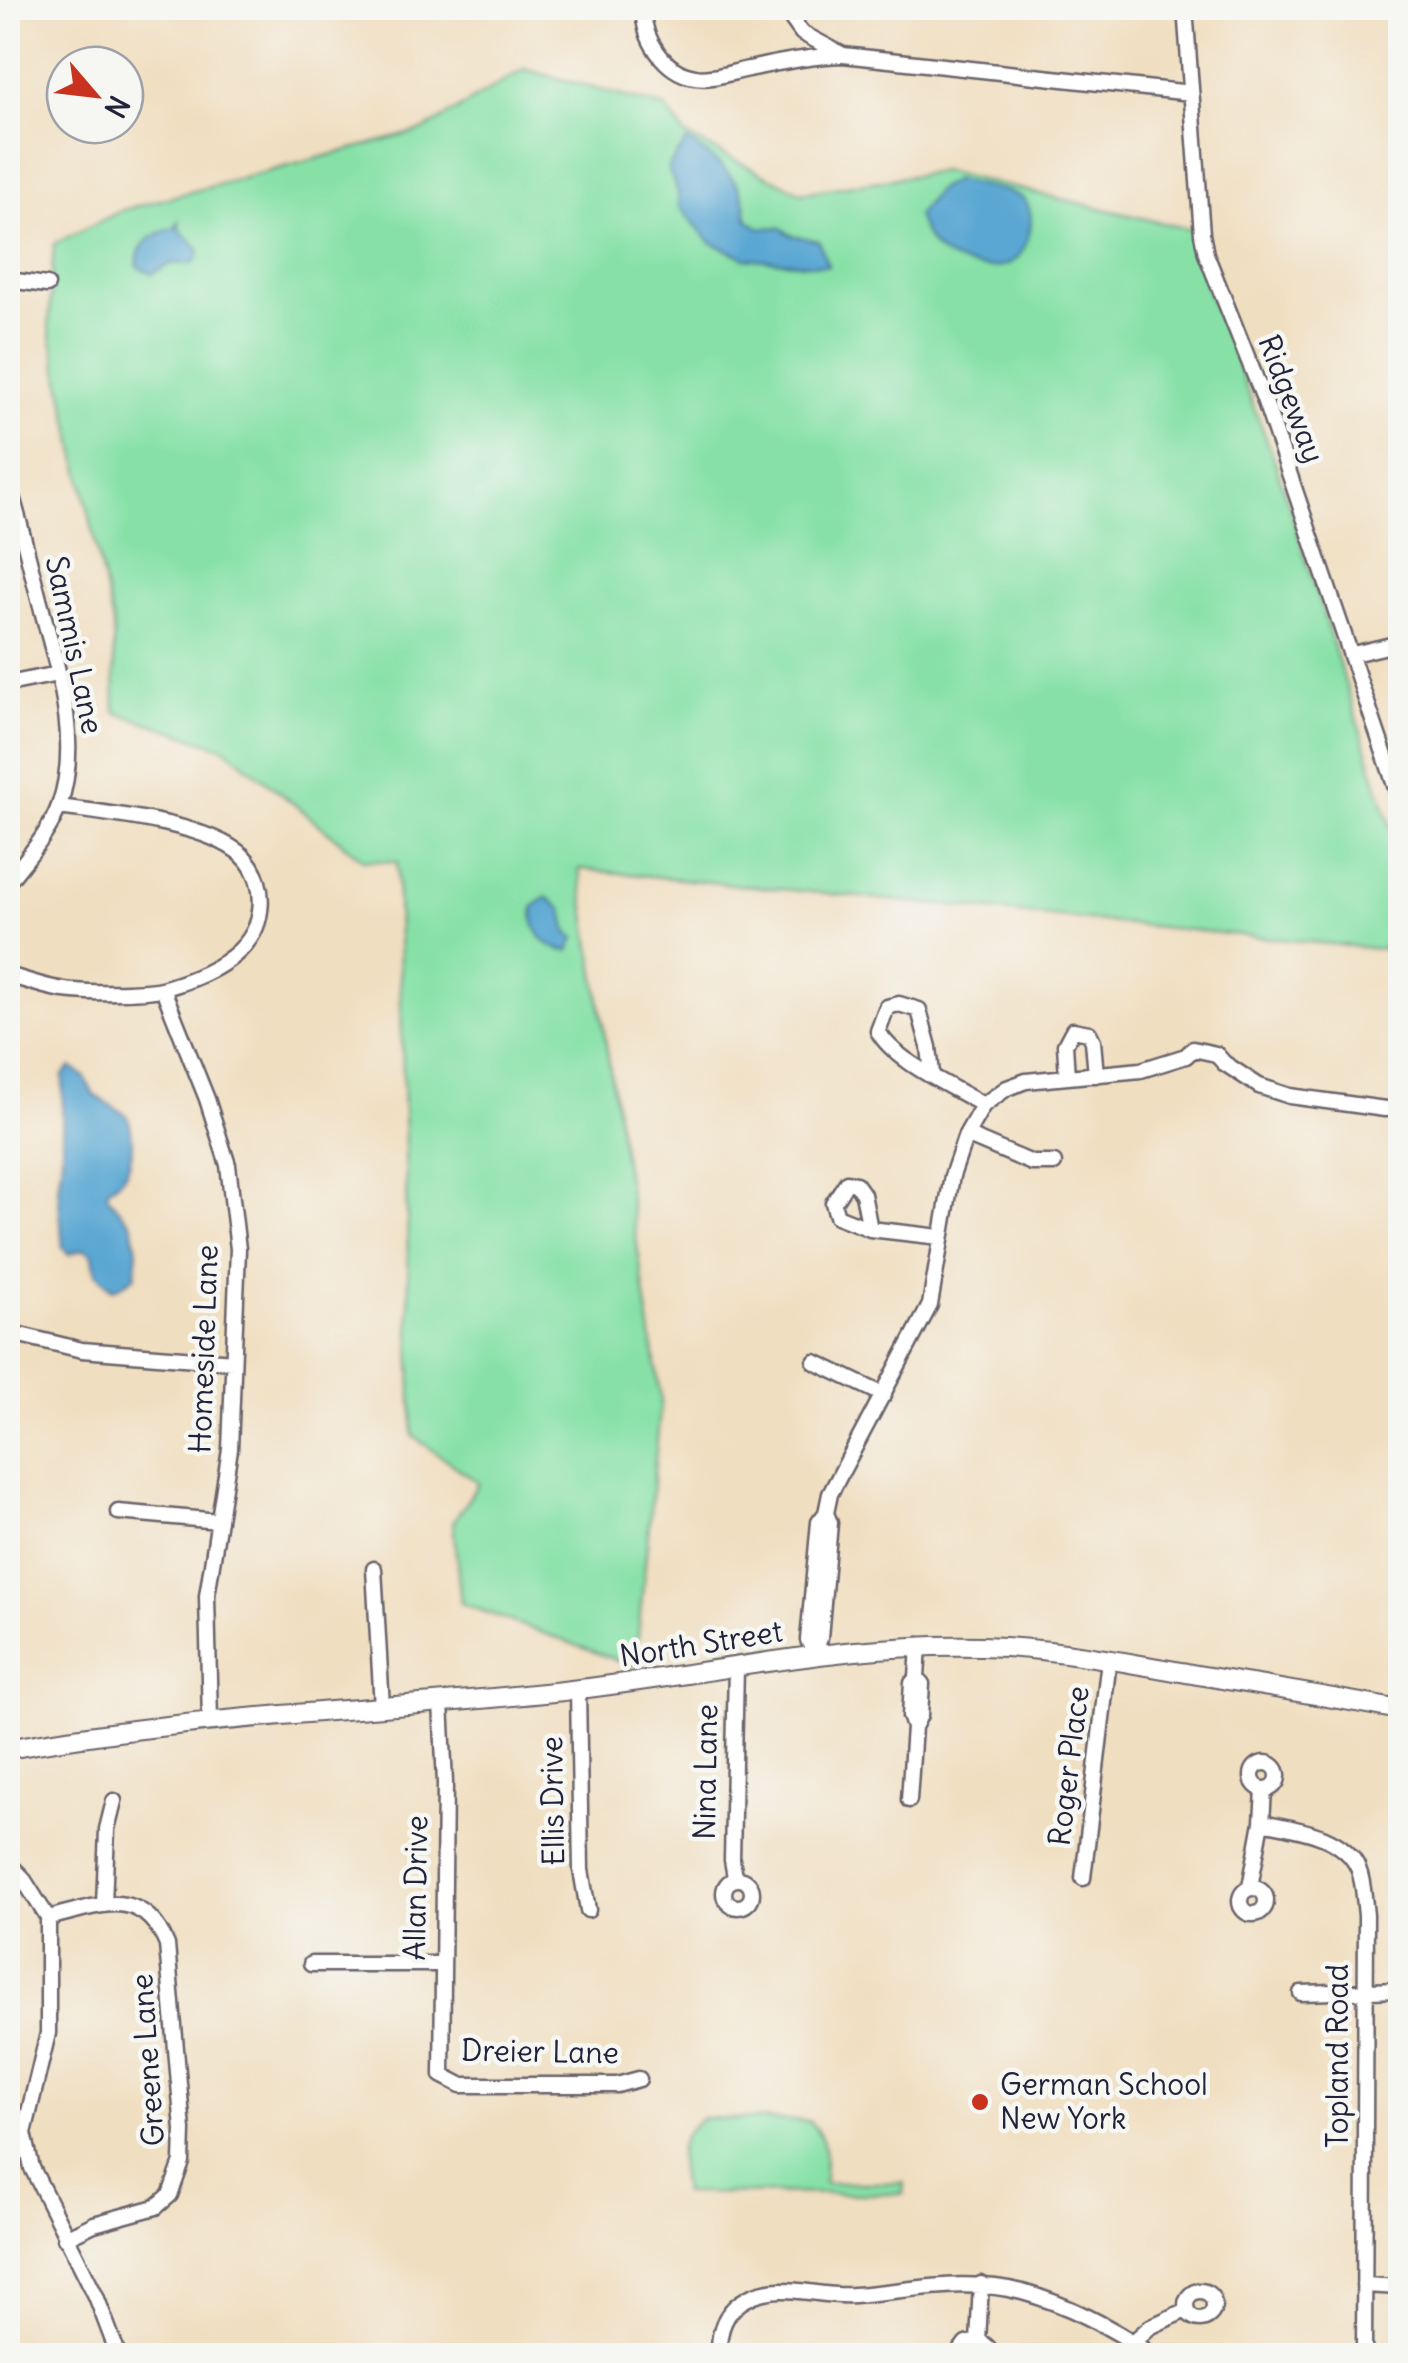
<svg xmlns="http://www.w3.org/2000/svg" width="1408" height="2363" font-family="Delius,sans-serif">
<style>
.green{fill:#87e1a7;stroke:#548271;stroke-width:2.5}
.water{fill:#5aa7d3;stroke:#3e6487;stroke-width:2.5}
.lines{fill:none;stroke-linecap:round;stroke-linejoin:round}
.minor-casing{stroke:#6a646a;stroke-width:19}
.major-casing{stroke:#6a646a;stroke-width:22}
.minor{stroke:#fff;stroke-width:14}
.major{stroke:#fff;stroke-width:18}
.poi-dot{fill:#c8321e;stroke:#f6f6f2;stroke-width:4}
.labels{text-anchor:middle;stroke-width:9;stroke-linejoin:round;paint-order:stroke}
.street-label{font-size:30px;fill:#22223b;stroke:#f6f6f2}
.poi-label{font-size:30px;fill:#22223b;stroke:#f6f6f2;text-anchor:start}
</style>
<rect width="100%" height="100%" fill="#f6f6f2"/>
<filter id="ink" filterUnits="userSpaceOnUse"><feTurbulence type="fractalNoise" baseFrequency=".01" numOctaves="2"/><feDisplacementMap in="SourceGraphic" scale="20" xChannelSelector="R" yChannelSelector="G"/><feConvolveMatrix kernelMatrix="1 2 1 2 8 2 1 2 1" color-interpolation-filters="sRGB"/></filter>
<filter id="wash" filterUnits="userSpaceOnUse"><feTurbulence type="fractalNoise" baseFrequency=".0048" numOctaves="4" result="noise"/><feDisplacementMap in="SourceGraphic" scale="40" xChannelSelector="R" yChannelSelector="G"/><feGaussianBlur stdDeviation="2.25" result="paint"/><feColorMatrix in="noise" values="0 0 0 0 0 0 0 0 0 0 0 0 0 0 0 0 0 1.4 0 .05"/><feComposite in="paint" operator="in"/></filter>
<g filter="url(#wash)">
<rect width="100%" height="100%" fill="#f0dec0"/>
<path class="green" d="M 524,69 L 666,108 L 686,136 L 802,193 L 943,171 L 1193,230 L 1205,283 L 1273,456 L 1400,855 L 1400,951 L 579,869 L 661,1400 L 635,1667 L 461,1603 L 453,1522 L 479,1483 L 413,1436 L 397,862 L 363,860 L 225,748 L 115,712 L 113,624 L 49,328 L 54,244 L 123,210 L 424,130 Z
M 703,2118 L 809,2121 C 830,2142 824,2156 824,2183 L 904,2183 L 903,2194 L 683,2193 C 679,2159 671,2139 703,2118 Z"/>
<path class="water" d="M 687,141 C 710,155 738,175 745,203 C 746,208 746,214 748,220 L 758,227 L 781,228 L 791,235 L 819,241 L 828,266 L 745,258 L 710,242 L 679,206 L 678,192 L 668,168 Z
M 955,180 C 971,184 1011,189 1023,199 C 1039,212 1028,253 1012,262 C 990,275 947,263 931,244 C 925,237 921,225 917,216 L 937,190 Z
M 179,221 L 180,230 L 199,249 L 199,256 L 192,264 L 173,263 L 152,274 L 138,267 C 135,244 154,233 175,228 Z
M 547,897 L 563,910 L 568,933 L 575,938 L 569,951 C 544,949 530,930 534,906 Z
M 71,1067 L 84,1076 L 94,1095 L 128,1116 C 135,1142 135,1174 109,1188 L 107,1195 L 132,1225 L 137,1250 L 135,1276 L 121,1286 L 112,1289 L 96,1273 L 92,1253 L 84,1249 L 69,1254 L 63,1249 L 58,1188 L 62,1158 L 63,1075 Z"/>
</g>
<g filter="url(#ink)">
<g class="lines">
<g class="minor-casing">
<path id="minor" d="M 644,8 C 641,37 665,73 695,77 C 712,80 732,72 749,69 C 780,62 810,56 842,55
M 784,8 L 802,33 L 843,55 L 1191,93
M 1185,8 L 1202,234 L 1206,254 L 1264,399 L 1400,800
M 8,280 L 47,285
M 8,484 C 20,520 28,558 38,595 C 55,662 83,738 59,806 C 49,834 25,860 8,882
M 1353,654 L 1400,643
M 8,684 L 58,674
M 8,975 C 29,981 52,990 74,991 C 94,993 148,993 165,988 C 204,977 255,955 260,911 C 263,891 257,869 242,855 C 204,822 108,814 59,807
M 163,989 L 207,1099 L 228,1165 L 238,1249 L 230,1449 L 207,1596 L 210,1722
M 932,1074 L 929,1047 L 919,1010 L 899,1004 L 887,1007 L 878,1031 C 895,1062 952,1086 983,1105
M 1067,1076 L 1065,1045 L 1073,1030 L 1089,1033 L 1093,1041 L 1096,1075
M 966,1135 L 1032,1163 L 1054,1163
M 870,1229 L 863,1194 L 856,1184 L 847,1182 L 833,1203 L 837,1216 L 870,1229 L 940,1237
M 8,1332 L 82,1350 L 233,1362
M 815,1362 L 884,1395
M 118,1512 L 219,1521
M 374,1569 L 382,1707
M 815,1654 L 820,1638 L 830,1523 L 826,1513 L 830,1494 L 930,1305 L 952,1176 L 966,1135 L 983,1105 L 1007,1088 L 1026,1081 L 1141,1070 L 1186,1056 L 1193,1049 L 1216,1054 L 1224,1063 L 1259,1086 L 1290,1096 L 1385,1109 L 1400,1108
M 815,1654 L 808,1640 L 819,1522 L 826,1513
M 578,1689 L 581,1870 L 588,1910
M 441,1703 L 445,1783 L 442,2075 L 461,2085 L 617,2085 L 639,2079
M 914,1727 L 910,1716 L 912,1683 L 917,1678
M1252 1776a13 13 0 1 1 26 0a13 13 0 1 1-26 0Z
M 909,1800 L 914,1727 L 920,1715 L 922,1684 L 917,1678 L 919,1645
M 1262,1822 C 1294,1829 1343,1834 1358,1868 C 1364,1882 1364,1900 1366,1915 L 1364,2356
M 8,1863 L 22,1877 L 48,1918 L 48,2033 L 24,2133 L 32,2168 L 96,2296 L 118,2354
M 735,1877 L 732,1860 L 736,1666
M 1083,1878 L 1109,1660
M724 1893a14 14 0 1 1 28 0a14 14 0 1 1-28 0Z
M 1250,1887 L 1262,1822 L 1264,1790
M1240 1901a13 13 0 1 1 26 0a13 13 0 1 1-26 0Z
M 104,1905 L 107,1829 L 114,1801
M 48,1918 C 98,1906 142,1884 167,1945 L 183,2130 L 182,2162 L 170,2195 L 156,2207 L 94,2224 L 65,2238
M 311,1964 L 442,1964
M 1301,1993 L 1400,1990
M 1364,2285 L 1400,2287
M1186 2305a14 14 0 1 1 28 0a14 14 0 1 1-28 0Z
M 978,2342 L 981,2284
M 1133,2342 L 1150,2327 L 1186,2310
M 719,2356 C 718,2331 724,2310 748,2298 C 782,2280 818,2298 854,2295 C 910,2291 966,2277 1022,2292 C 1070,2305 1113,2328 1154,2356
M 957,2356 L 966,2344 C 978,2339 988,2343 993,2356"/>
</g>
<g class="major-casing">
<path id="major" d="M 8,1749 C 191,1715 378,1711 563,1691 C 711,1675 856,1638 1005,1647 C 1068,1651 1130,1663 1192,1674 C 1262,1686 1331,1697 1400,1710"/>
</g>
<use href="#minor" class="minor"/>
<use href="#major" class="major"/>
</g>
</g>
<circle class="poi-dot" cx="980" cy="2102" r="10"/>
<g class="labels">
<g class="street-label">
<text transform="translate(1291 399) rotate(69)" y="10">Ridgeway</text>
<text transform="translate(74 645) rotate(78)" y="10">Sammis Lane</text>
<text transform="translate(204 1349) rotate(-88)" y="10">Homeside Lane</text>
<text transform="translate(701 1644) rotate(-9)" y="10">North Street</text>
<text transform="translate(1069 1766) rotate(-83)" y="10">Roger Place</text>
<text transform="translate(706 1772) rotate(-89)" y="10">Nina Lane</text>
<text transform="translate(553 1801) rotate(-91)" y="10">Ellis Drive</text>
<text transform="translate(416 1888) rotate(-89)" y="10">Allan Drive</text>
<text transform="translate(540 2052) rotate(1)" y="10">Dreier Lane</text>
<text transform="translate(1338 2056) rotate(-90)" y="10">Topland Road</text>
<text transform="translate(148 2060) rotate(-94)" y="10">Greene Lane</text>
</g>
<g class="poi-label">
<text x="1000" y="2095">German School<tspan x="1000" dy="34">New York</tspan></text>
</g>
</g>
<rect width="1408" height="2363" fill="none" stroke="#f6f6f2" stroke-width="40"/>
<g transform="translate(95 95) rotate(118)"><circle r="48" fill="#f6f6f2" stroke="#a1a1a9" stroke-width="2.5"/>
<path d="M0-8L18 38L0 25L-18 38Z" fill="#c8321e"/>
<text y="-15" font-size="28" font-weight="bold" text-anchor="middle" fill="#22223b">N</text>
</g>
</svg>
